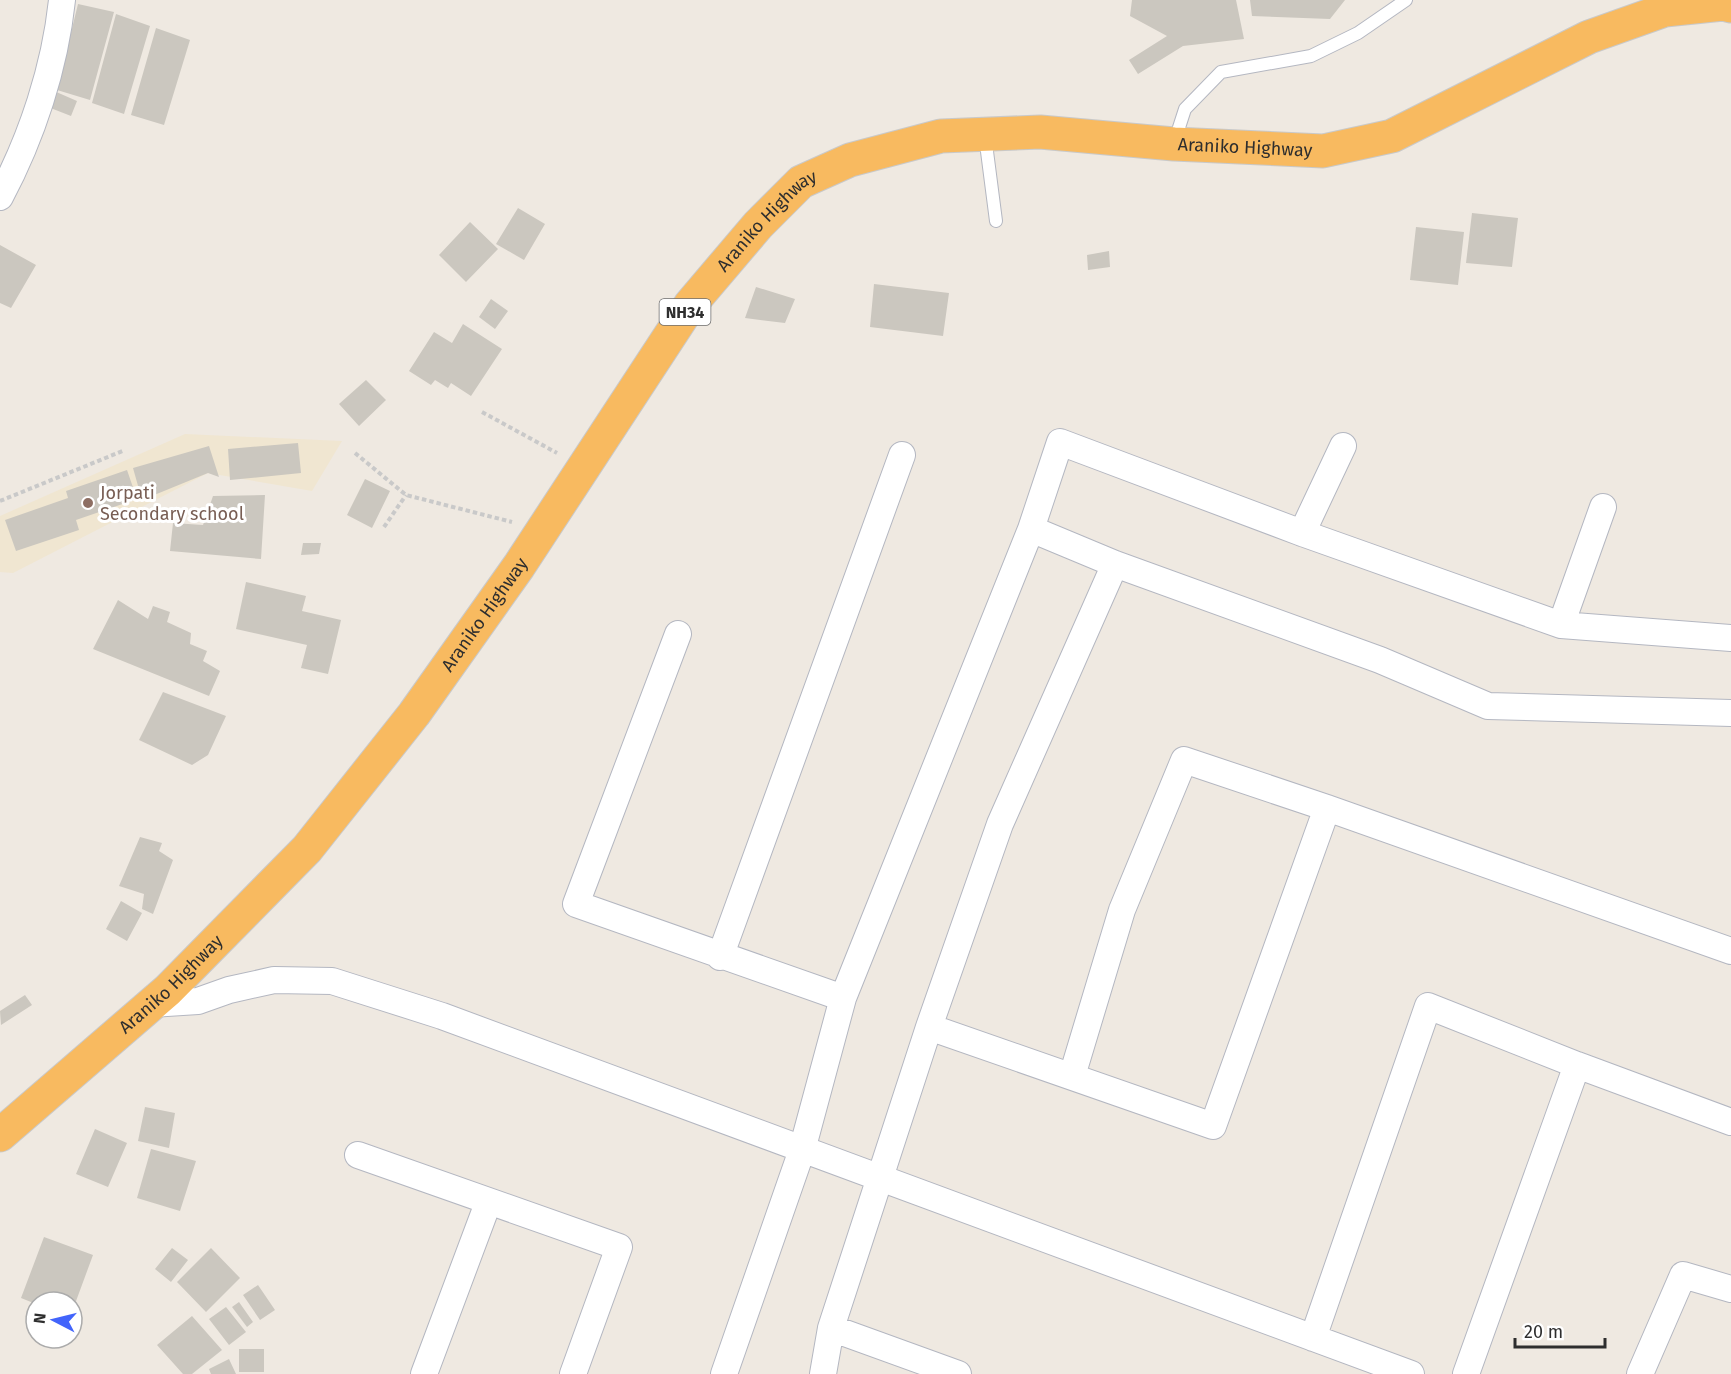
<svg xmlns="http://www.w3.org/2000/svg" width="1731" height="1374" font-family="'Fira Sans',sans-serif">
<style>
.education{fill:#f0e6d1}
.building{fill:#cbc7bf}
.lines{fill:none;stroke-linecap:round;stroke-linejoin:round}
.service-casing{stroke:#b4b7c1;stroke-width:14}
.minor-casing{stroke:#b4b7c1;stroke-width:28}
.trunk-casing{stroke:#c9c9c9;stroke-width:35}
.path{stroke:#c9c9c9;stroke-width:4;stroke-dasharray:4.5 3;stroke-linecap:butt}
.service{stroke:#fff;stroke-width:12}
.minor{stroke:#fff;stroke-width:26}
.trunk{stroke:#f8ba60;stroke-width:33}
.education-dot{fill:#8d6e63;stroke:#fff;stroke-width:2}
.labels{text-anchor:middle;stroke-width:6;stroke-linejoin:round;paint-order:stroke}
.shield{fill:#fff;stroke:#6d6d6d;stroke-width:1.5}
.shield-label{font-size:16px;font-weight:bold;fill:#2e2e2e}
.street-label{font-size:18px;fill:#2e2e2e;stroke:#fff}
.education-label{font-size:18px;fill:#785e54;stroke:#fff;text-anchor:start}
</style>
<rect width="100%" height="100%" fill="#efe9e1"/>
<path class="education" d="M 185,434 L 342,441 L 312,491 L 208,473 L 13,573 L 0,572 L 0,516 Z"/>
<path class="building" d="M 1132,0 L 1236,0 L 1244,39 L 1183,46 L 1138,74 L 1129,60 L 1167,36 L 1130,16 Z
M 1250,0 L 1345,0 L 1330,19 L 1252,16 Z
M 78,4 L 114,12 L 90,100 L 57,90 Z
M 116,14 L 150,26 L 124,114 L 92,103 Z
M 156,28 L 190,40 L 164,125 L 131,115 Z
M 54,91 L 77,101 L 71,116 L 48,107 Z
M 518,208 L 545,224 L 524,260 L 496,244 Z
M 1472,213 L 1518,218 L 1512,267 L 1466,263 Z
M 470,222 L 498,249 L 466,282 L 439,255 Z
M 1416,227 L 1464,232 L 1458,285 L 1410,280 Z
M 0,245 L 36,265 L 11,308 L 0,303 Z
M 1109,251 L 1110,267 L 1088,270 L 1087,255 Z
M 874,284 L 949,293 L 943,336 L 870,327 Z
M 756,287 L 795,299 L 785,323 L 745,318 Z
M 491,299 L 508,311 L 495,329 L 479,317 Z
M 463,324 L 502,349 L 471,396 L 451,383 L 448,388 L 435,380 L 431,385 L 409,371 L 434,332 L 452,343 Z
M 366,380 L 386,400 L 359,426 L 339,404 Z
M 298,443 L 301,473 L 230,480 L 228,449 Z
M 209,446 L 219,477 L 208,473 L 142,500 L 133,468 Z
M 127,470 L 137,499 L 76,520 L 79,530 L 16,551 L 5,520 L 68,498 L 66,491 Z
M 365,479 L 390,491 L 372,528 L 347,515 Z
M 265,495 L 261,559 L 170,551 L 173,523 L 203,525 L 213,496 Z
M 303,543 L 321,543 L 319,554 L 301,555 Z
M 246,582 L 306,596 L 302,611 L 341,620 L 328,674 L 301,668 L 307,645 L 236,629 Z
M 118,600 L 148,619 L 153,606 L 170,612 L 167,622 L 191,633 L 190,644 L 207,651 L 203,661 L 220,671 L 209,696 L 93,649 Z
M 163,692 L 226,716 L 208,755 L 192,765 L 139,740 Z
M 140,837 L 162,843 L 159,851 L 173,860 L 153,914 L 142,909 L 144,894 L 119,886 Z
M 121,901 L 142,913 L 127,941 L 106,929 Z
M 25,995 L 32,1005 L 1,1025 L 0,1011 Z
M 145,1107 L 175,1113 L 169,1148 L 138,1141 Z
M 95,1129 L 127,1143 L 108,1187 L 76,1174 Z
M 151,1149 L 196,1161 L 180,1211 L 137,1198 Z
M 44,1237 L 93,1255 L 72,1312 L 72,1302 L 36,1304 L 21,1298 Z
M 172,1248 L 188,1260 L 171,1282 L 155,1269 Z
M 211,1248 L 240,1278 L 206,1312 L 177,1282 Z
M 258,1285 L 275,1310 L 260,1320 L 243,1295 Z
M 239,1302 L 253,1322 L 247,1327 L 232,1307 Z
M 226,1307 L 246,1332 L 229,1345 L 209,1319 Z
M 192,1316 L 222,1350 L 192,1374 L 183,1374 L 157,1345 Z
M 239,1349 L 264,1349 L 264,1372 L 239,1372 Z
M 229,1359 L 236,1374 L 211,1374 L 209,1369 Z"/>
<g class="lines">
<g class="service-casing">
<path id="service" d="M 985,136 L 996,221
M 1174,143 L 1185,109 L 1221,72 L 1311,56 L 1358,33 L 1406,0"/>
</g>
<g class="minor-casing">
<path id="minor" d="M 0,197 C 32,137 55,67 62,0
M 1031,529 L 1115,564 L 1380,660 L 1488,706 L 1731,713
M 1302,533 L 1343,446
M 1561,625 L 1603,507
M 678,634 L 576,904 L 843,998
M 720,957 L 902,455
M 151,1004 L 198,1001 L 229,990 L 274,980 L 332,981 L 442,1016 L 1411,1374
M 929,1027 L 1213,1126 L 1327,808
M 1072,1076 L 1122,910 L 1184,760 L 1327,808 L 1731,951
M 358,1155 L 619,1247 L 573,1374
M 831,1328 L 958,1374
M 1313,1338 L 1428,1006 L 1577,1065 L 1731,1122
M 424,1374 L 488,1203
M 724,1374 L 802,1150 L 843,998 L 1031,529 L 1060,442 L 1302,533 L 1561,625 L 1731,638
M 823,1374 L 831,1328 L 929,1027 L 1000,824 L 1115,564
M 1466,1374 L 1577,1065
M 1640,1374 L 1683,1275 L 1731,1289"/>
</g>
<g class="trunk-casing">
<g id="trunk">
<path id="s1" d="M 0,1135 L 168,990 L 307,849 L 414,714 L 519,566 L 690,305 L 758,225 L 801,182 L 850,160 L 941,136 L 1040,132 L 1174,144 L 1323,151 L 1392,136 L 1589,37 L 1665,10 L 1723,4 L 1731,6"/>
</g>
</g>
<path class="path" d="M 482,412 L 557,453
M 355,453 L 406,495 L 512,522
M 0,501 L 125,450
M 384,527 L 406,495"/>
<use href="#service" class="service"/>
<use href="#minor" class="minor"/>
<use href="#trunk" class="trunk"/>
</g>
<circle class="education-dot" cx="88" cy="503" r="6"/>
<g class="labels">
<rect class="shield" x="659.5" y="299" width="51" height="26" rx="4.5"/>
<g class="shield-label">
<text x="685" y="318">NH34</text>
</g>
<g class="street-label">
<text dy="6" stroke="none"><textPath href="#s1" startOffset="1704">Araniko Highway</textPath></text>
<text dy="6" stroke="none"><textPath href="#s1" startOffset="1200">Araniko Highway</textPath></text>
<text dy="6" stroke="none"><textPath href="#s1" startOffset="714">Araniko Highway</textPath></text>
<text dy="6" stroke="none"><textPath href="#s1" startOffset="228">Araniko Highway</textPath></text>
</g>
<g class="education-label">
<text x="100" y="499">Jorpati<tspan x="100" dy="21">Secondary school</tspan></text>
</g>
</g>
<g transform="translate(54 1320) rotate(277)"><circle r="28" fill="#ffffff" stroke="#ababab" stroke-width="1.5"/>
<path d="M0-4.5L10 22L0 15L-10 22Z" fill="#4264fb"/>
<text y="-9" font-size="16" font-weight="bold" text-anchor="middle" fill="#2e2e2e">N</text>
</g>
<path d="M1515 1338v9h90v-9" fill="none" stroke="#2e2e2e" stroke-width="3"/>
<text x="1524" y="1338" font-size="18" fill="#2e2e2e" stroke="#ffffff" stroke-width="4.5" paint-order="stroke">20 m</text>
</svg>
